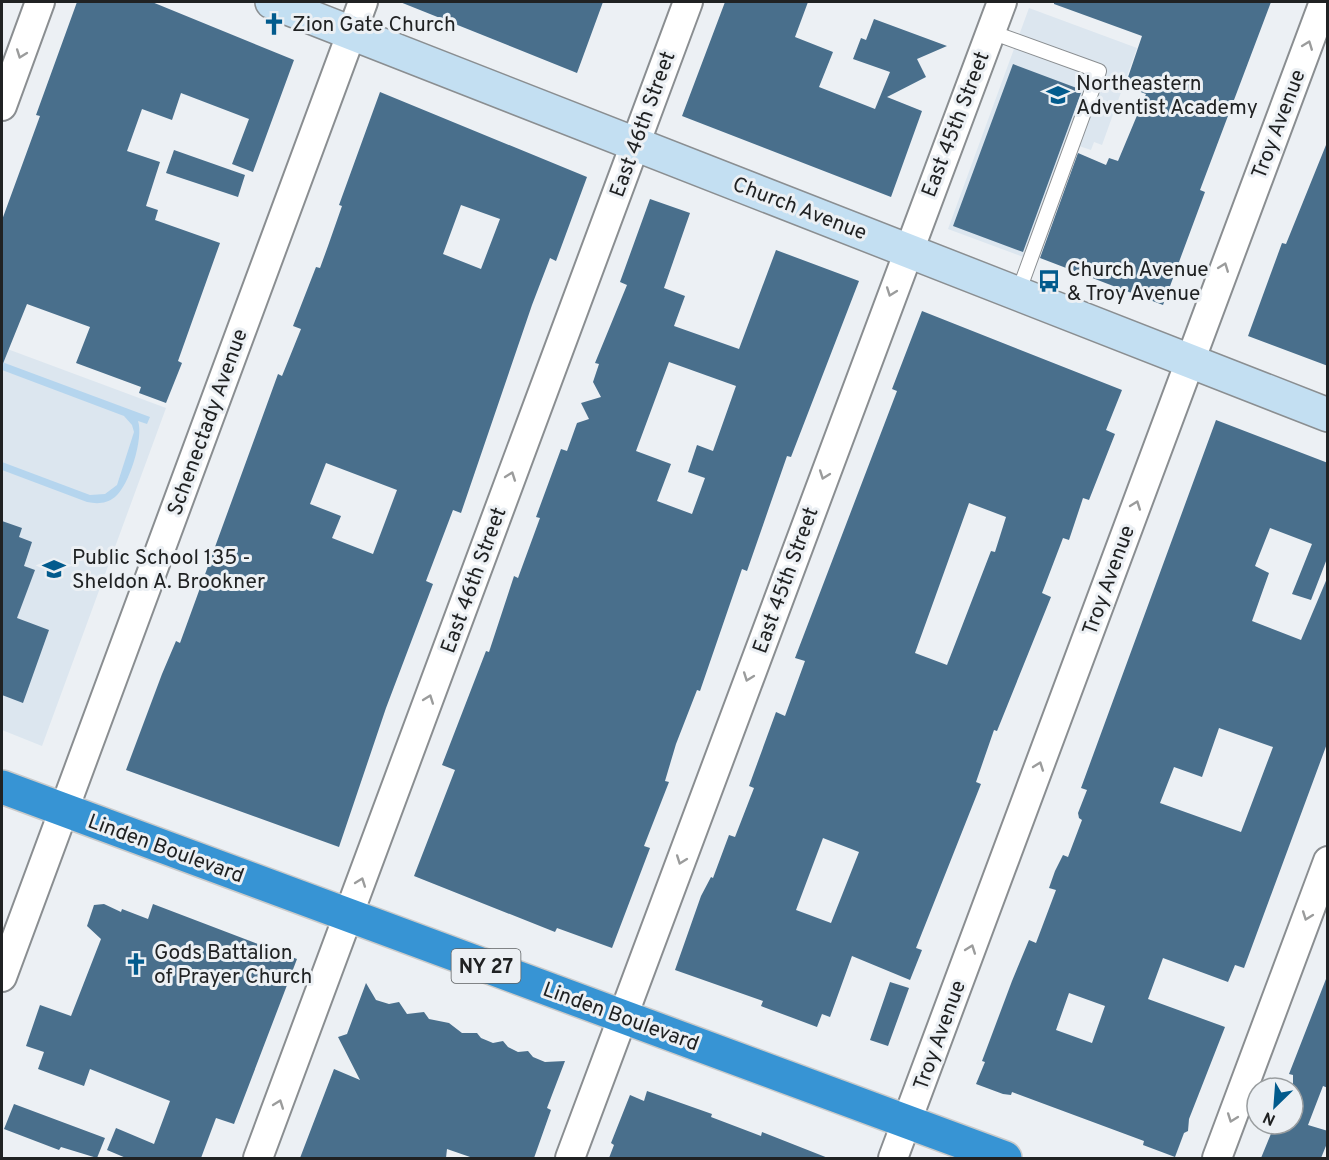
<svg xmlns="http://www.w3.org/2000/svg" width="1329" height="1160" font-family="Overpass,sans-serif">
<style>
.built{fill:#dce6ef}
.green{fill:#b5d5ee}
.building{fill:#496f8c;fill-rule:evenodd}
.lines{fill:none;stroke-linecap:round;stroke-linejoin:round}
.lane-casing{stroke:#8a8e91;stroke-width:16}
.street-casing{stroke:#8a8e91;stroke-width:32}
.secondary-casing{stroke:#8a8e91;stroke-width:36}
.highway-casing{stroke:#c9caca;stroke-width:36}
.lane{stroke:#fff;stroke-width:14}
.street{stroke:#fff;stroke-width:28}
.secondary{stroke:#c3dff2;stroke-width:33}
.highway{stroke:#3794d4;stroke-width:33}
.oneway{stroke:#9b9c9c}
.labels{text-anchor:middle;stroke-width:6;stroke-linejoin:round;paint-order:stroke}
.shield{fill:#ecf0f4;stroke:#5d6062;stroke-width:1.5}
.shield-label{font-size:20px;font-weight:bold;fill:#202223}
.poi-label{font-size:21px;fill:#202223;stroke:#ecf0f4;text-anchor:start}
.street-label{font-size:21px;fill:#202223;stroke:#ecf0f4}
</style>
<rect width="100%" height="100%" fill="#ecf0f4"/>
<path class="built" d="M 1029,8 L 1137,48 L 1102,145 L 1094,142 L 1091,150 L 1079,146 L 1037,262 L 948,229 Z
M 2,347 L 166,408 L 42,746 L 2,730 Z"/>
<path class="green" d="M 2,362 L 150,417 L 147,424 L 138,421 C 144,438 129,486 115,497 C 106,504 97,504 87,502 L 2,470 L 2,462 L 90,495 L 105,494 L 117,485 L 134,432 L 132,425 L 124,416 L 2,370 Z"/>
<path class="building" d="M 77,2 L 152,2 L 294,60 L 253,172 L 232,164 L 249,119 L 181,93 L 172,120 L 142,109 L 127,151 L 160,162 L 146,206 L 158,210 L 155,220 L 220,243 L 178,361 L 182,363 L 166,403 L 139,393 L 141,387 L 76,363 L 90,327 L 27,304 L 2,366 L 2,220 L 40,116 L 36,115 Z
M 400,2 L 603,2 L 577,73 Z
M 725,2 L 808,2 L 795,37 L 833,52 L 819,87 L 875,109 L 890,72 L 853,59 L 861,38 L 866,40 L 874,19 L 947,46 L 917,59 L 926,77 L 887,97 L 922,111 L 891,197 L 682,116 Z
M 1054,2 L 1271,2 L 1200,190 L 1205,192 L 1163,305 L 1040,258 L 1078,153 L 1106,165 L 1109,158 L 1118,161 L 1146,94 L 1125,86 L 1142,36 L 1054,4 Z
M 1013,64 L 1082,90 L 1023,252 L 953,226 Z
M 380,92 L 587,177 L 556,261 L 550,258 L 532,305 L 461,513 L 453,510 L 426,581 L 433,584 L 386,708 L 339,847 L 126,770 L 162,674 L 176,641 L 180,643 L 278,374 L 282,376 L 301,329 L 293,326 L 316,267 L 320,268 L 328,246 L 342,206 L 339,205 ZM 461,205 L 500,219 L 481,269 L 443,254 ZM 326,463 L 397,490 L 373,554 L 332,538 L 341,516 L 310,504 Z
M 1326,145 L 1328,145 L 1328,366 L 1248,336 L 1282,243 L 1286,244 Z
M 174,150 L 245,175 L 238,197 L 166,173 Z
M 650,199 L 690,213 L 664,288 L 685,296 L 674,326 L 739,349 L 776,250 L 859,281 L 791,457 L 787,456 L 747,571 L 742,569 L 700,691 L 697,690 L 676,744 L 665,781 L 669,782 L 644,846 L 650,848 L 612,948 L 557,928 L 555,932 L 414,876 L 455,770 L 442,765 L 486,651 L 489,652 L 514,576 L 518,578 L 540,518 L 536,517 L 561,449 L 567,451 L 577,423 L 589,419 L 581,403 L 601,397 L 593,382 L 599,364 L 595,363 L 627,285 L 620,282 ZM 669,362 L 736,386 L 713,451 L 697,445 L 688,472 L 705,478 L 692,514 L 657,501 L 671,464 L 636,451 Z
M 922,311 L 1122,390 L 1106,430 L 1115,434 L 1089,500 L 1083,498 L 1069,540 L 1063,538 L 1042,593 L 1051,597 L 997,731 L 994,730 L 976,782 L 981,784 L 916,948 L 922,950 L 910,980 L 852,956 L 830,1017 L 822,1014 L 817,1027 L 761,1006 L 763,1001 L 675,970 L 701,896 L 711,877 L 713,878 L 729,835 L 735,837 L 754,788 L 749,786 L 776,712 L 785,716 L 805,661 L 795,658 L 897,391 L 892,389 ZM 969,503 L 1006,517 L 995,552 L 991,551 L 947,665 L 915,653 ZM 823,838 L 859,852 L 831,923 L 796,910 Z
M 1216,420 L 1328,463 L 1328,556 L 1311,600 L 1292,594 L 1312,544 L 1270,528 L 1255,566 L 1269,573 L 1252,621 L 1301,640 L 1328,576 L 1328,741 L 1244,968 L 1235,965 L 1228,982 L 1163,958 L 1148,999 L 1225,1027 L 1189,1119 L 1188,1131 L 1184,1133 L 1175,1157 L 1143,1145 L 1144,1141 L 1012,1092 L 1011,1095 L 1003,1094 L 976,1084 L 985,1062 L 982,1061 L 1012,981 L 1029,940 L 1036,943 L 1056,890 L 1049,888 L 1055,871 L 1063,855 L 1068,857 L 1082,820 L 1079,818 L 1078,813 L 1087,790 L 1081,788 ZM 1219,728 L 1273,747 L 1241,832 L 1160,803 L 1174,767 L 1202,777 ZM 1069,993 L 1105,1006 L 1092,1043 L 1056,1030 Z
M 2,521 L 22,528 L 19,537 L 32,542 L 24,566 L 35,570 L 17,618 L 49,630 L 23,703 L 2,695 Z
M 104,904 L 121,912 L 122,909 L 148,919 L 153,904 L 297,959 L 234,1124 L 216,1118 L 201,1158 L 126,1158 L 107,1150 L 116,1128 L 154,1144 L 170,1101 L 90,1069 L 84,1086 L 38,1069 L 44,1052 L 26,1046 L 40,1005 L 71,1016 L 101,939 L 87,926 L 94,905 Z
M 1326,979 L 1328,1088 L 1323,1086 L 1308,1125 L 1328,1131 L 1328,1141 L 1321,1158 L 1261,1158 L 1275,1124 L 1293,1124 L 1293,1075 L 1289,1074 Z
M 890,982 L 909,988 L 888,1046 L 870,1040 Z
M 366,983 L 376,1000 L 389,1004 L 399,1002 L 407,1014 L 424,1012 L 429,1019 L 449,1023 L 462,1033 L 477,1033 L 481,1038 L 493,1043 L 503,1041 L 508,1047 L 518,1052 L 528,1051 L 533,1057 L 545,1062 L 565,1061 L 547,1108 L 551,1110 L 534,1158 L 473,1158 L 447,1149 L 446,1158 L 300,1158 L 334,1069 L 360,1080 L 338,1037 L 347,1034 Z
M 647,1091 L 712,1114 L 711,1117 L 761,1136 L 762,1132 L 828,1158 L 609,1158 L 614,1145 L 611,1143 L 630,1095 L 644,1101 Z
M 14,1104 L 105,1138 L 97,1158 L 61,1147 L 59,1150 L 4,1129 Z"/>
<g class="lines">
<g class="lane-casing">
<path id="lane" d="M 991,32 L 1099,71 L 1018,293"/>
</g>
<g class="street-casing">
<path id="street" d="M 2,106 L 40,2
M 2,977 L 363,2
M 258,1158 L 688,2
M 570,1158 L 1002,2
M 893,1158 L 1324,2
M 1217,1158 L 1328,861"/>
</g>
<g class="secondary-casing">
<path id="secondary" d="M 272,2 L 1328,415"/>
</g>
<g class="highway-casing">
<path id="highway" d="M 2,787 L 1005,1158"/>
</g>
<use href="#lane" class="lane"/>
<use href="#street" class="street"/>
<use href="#secondary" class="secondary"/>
<use href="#highway" class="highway"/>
</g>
<defs><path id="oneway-chevron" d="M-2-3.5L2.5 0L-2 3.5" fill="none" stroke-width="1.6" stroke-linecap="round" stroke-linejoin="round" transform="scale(1.5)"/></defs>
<g class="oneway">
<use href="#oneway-chevron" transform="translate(1308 45) rotate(-69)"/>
<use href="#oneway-chevron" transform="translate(21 54) rotate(110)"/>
<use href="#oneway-chevron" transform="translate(1224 267) rotate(-69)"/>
<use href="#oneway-chevron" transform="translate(891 292) rotate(110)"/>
<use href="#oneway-chevron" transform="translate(824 475) rotate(110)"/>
<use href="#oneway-chevron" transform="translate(511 476) rotate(-70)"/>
<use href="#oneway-chevron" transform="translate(1136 505) rotate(-70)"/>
<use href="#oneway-chevron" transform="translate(748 677) rotate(110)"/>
<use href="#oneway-chevron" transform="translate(429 699) rotate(-70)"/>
<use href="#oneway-chevron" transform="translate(1039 766) rotate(-70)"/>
<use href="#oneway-chevron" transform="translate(681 860) rotate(110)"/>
<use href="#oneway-chevron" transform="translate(361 882) rotate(-70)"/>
<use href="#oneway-chevron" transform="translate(1307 916) rotate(110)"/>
<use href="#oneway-chevron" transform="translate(971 949) rotate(-70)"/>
<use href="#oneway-chevron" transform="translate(279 1104) rotate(-70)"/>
<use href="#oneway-chevron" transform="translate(1232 1118) rotate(110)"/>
</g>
<defs>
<g id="church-bare" transform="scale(1.8)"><path d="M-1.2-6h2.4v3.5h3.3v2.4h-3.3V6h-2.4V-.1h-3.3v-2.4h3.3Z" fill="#025b8d" stroke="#ecf0f4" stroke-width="2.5" paint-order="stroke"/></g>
<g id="school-bare" transform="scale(1.8)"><path d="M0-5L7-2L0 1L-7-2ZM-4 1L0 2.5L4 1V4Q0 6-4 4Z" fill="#025b8d" stroke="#ecf0f4" stroke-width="2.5" paint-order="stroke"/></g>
<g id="bus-bare" transform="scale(1.8)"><path d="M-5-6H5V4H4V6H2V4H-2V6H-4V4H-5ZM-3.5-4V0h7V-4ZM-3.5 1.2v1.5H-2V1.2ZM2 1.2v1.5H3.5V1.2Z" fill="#025b8d" stroke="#ecf0f4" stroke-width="2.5" paint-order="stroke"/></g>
</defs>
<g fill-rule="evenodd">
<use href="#church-bare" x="274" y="24"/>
<use href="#school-bare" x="1058" y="95"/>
<use href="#bus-bare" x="1049" y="281"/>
<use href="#school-bare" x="54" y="569"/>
<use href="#church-bare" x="136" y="964"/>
</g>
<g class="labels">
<rect class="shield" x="451.5" y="949" width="69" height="34" rx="4.5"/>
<g class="shield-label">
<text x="486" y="973">NY 27</text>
</g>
<g class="poi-label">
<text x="292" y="31">Zion Gate Church</text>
<text x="1076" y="90">Northeastern<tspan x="1076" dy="24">Adventist Academy</tspan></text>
<text x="1067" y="276">Church Avenue<tspan x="1067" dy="24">&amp; Troy Avenue</tspan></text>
<text x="72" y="564">Public School 135 -<tspan x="72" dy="24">Sheldon A. Brookner</tspan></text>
<text x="154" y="959">Gods Battalion<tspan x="154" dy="24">of Prayer Church</tspan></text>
</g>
<g class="street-label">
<text transform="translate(642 124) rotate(-70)" y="7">East 46th Street</text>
<text transform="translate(955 124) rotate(-69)" y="7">East 45th Street</text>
<text transform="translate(1278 124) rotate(-69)" y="7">Troy Avenue</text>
<text transform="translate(800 208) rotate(21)" y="7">Church Avenue</text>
<text transform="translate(207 422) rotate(-70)" y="7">Schenectady Avenue</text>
<text transform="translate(473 580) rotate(-70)" y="7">East 46th Street</text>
<text transform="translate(785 580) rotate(-70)" y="7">East 45th Street</text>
<text transform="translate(1108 580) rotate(-70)" y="7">Troy Avenue</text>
<text transform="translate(166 848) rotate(20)" y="7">Linden Boulevard</text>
<text transform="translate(621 1016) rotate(20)" y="7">Linden Boulevard</text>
<text transform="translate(939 1035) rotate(-70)" y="7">Troy Avenue</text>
</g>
</g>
<rect width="1329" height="1160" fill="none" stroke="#202223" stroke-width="6"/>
<g transform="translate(1275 1106) rotate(205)"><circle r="28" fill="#ecf0f4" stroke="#9a9ea0" stroke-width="1.5"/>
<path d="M0-4.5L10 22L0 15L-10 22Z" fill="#025b8d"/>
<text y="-9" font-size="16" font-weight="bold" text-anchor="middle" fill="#202223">N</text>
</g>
</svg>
